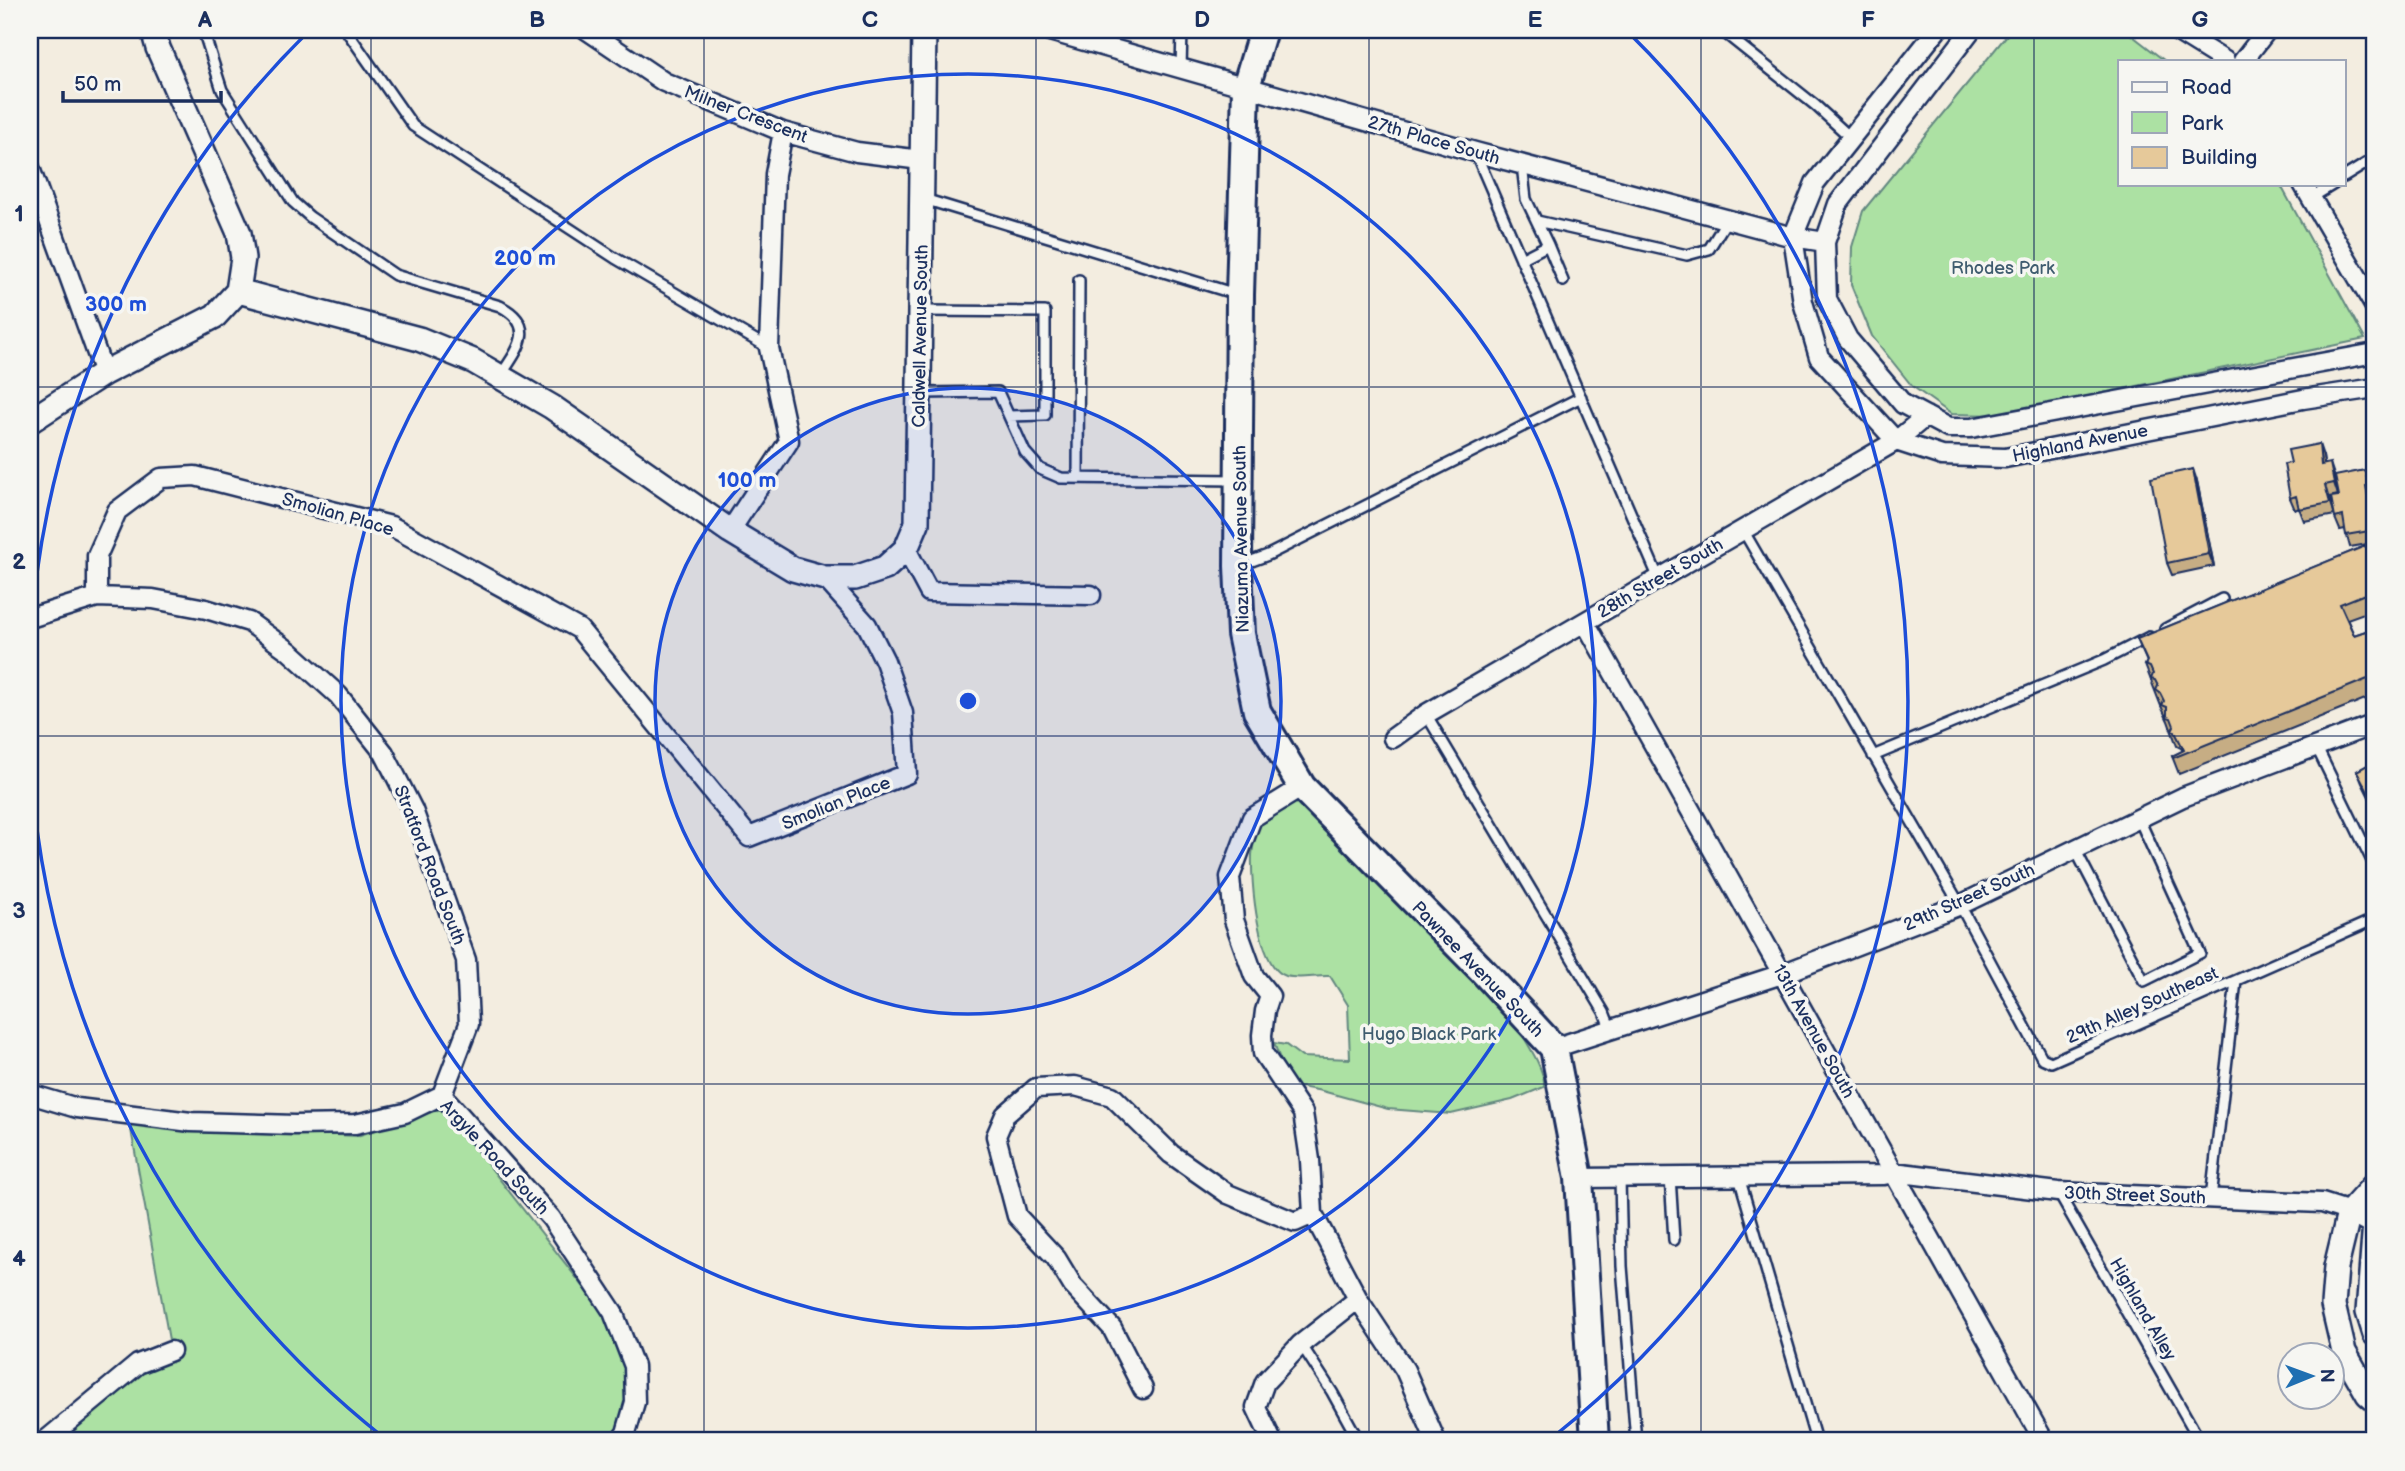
<svg xmlns="http://www.w3.org/2000/svg" width="2405" height="1471" font-family="'Balsamiq Sans',sans-serif">
<style>
.green{fill:#ace1a3;stroke:#648880;stroke-width:2}
.lines{fill:none;stroke-linecap:round;stroke-linejoin:round}
.service-casing{stroke:#1b2f5e;stroke-width:14}
.minor-casing{stroke:#1b2f5e;stroke-width:23}
.tertiary-casing{stroke:#1b2f5e;stroke-width:28}
.secondary-casing{stroke:#1b2f5e;stroke-width:32}
.service{stroke:#f6f6f2;stroke-width:9}
.minor{stroke:#f6f6f2;stroke-width:18}
.tertiary{stroke:#f6f6f2;stroke-width:23}
.secondary{stroke:#f6f6f2;stroke-width:26}
.wall{fill:#c6ad84;stroke:#1b2f5e;stroke-width:2}
.shaded-wall{fill:#a18d6c;stroke:#1b2f5e;stroke-width:2}
.building{fill:#e6c99a;stroke:#1b2f5e;stroke-width:2}
.grid{fill:none;stroke:#1b2f5e;stroke-width:2;stroke-opacity:0.55}
.ring{fill:none;stroke:#1d4ed8;stroke-width:3.5}
.labels{text-anchor:middle;stroke-width:7;stroke-linejoin:round;paint-order:stroke}
.street-label{font-size:18px;fill:#1b2f5e;stroke:#f6f6f2}
.park-label{font-size:18px;fill:#3f5c6f;stroke:#f6f6f2}
.centre{fill:#1d4ed8;stroke:#f6f6f2;stroke-width:3.5}
.ring-label{font-size:21px;text-anchor:middle;font-weight:bold;fill:#1d4ed8;stroke:#f6f6f2;stroke-width:7;stroke-linejoin:round;paint-order:stroke}
.neatline{fill:none;stroke:#1b2f5e;stroke-width:2.5}
.grid-label{font-size:23px;text-anchor:middle;font-weight:bold;fill:#1b2f5e}
</style>
<rect width="100%" height="100%" fill="#f3ede0"/>
<filter id="ink" filterUnits="userSpaceOnUse"><feTurbulence type="fractalNoise" baseFrequency=".0143" numOctaves="2"/><feDisplacementMap in="SourceGraphic" scale="14" xChannelSelector="R" yChannelSelector="G"/><feConvolveMatrix kernelMatrix="1 2 1 2 8 2 1 2 1" color-interpolation-filters="sRGB"/></filter>
<g filter="url(#ink)">
<path class="green" d="M 2011,30 L 2125,30 L 2165,61 L 2120,61 L 2120,184 L 2280,184 L 2365,339 L 1996,415 L 1951,414 L 1912,386 L 1872,336 L 1851,285 L 1852,247 L 1863,211 Z
M 1304,797 L 1514,1021 C 1523,1037 1546,1069 1544,1087 L 1512,1100 L 1451,1114 L 1388,1109 L 1322,1091 L 1301,1087 L 1295,1088 L 1286,1075 L 1274,1043 L 1286,1045 L 1302,1057 L 1350,1059 L 1348,1005 L 1330,976 C 1316,975 1300,980 1286,976 C 1257,967 1251,881 1252,855 C 1253,844 1256,833 1258,822 L 1269,814 Z
M 444,1108 L 611,1322 L 628,1372 L 625,1415 L 612,1441 L 57,1441 L 138,1372 L 171,1351 L 130,1124 L 357,1136 Z"/>
<g class="lines">
<g class="service-casing">
<path id="service" d="M 203,30 L 222,90 L 293,202 L 310,217 L 395,275 L 500,306 C 538,326 518,349 501,375
M 346,30 L 413,126 L 615,258 L 769,348
M 1721,30 L 1815,105 L 1850,137
M 1181,68 L 1182,30
M 1476,154 L 1659,579
M 2344,177 L 2375,158
M 2311,198 L 2334,184
M 924,199 L 1239,295
M 1537,221 L 1687,255 L 1709,249 L 1727,220
M 1548,245 L 1563,281
M 1521,259 L 1548,245 L 1526,199 L 1522,165
M 920,311 L 1045,312 L 1045,415 L 1009,416
M 921,393 L 998,392 L 1025,452 L 1040,469 L 1061,478 L 1237,480
M 1078,478 L 1079,280
M 1743,530 L 1960,905 L 2042,1058 L 2051,1062 L 2375,919
M 1241,565 L 1268,555 L 1581,397
M 2165,629 L 2222,599
M 1426,714 L 1604,1012 L 1611,1030
M 2317,748 L 2375,867
M 1873,756 L 2104,660 L 2149,637
M 2075,849 L 2144,981 L 2200,953 L 2139,819
M 1670,1177 L 1674,1240
M 1739,1177 L 1816,1441
M 1620,1178 L 1622,1266 L 1636,1441
M 2058,1192 L 2200,1441
M 2211,1198 L 2236,981
M 1301,1344 L 1332,1392 L 1359,1441"/>
</g>
<g class="minor-casing">
<path id="minor" d="M 587,30 L 664,82 L 783,132 L 857,152 L 921,160
M 1046,30 L 1475,152 L 1793,237 L 1825,242
M 1937,30 L 1815,183 L 1793,237 L 1803,302 L 1819,357 L 1896,441 L 1942,456 L 2005,458 L 2303,399 L 2375,388
M 1971,30 L 1838,204 L 1825,242 L 1827,299 L 1848,339 L 1903,404 L 1948,428 L 1971,428 L 2375,353
M 2175,30 L 2225,61
M 2243,61 L 2267,30
M 30,168 L 104,373
M 2303,184 L 2375,307
M 730,531 L 789,441 L 769,348 L 775,174 L 783,132
M 906,549 L 929,592 L 1091,595
M 97,597 L 97,556 L 117,511 L 161,478 L 195,476 L 391,526 L 579,629 L 749,837 L 907,774 L 903,713 L 885,661 L 867,625 L 825,578
M 30,618 L 97,597 L 153,599 L 206,609 L 249,622 L 289,651 L 338,695 L 384,753 L 413,810 L 466,960 L 469,1024 L 442,1095
M 1585,622 L 2044,1441
M 1393,738 L 1426,714 L 1896,441 L 1926,416
M 1554,1048 L 1782,974 L 1960,905 L 2183,797 L 2375,724
M 30,1094 L 77,1108 L 191,1122 L 295,1125 L 355,1124 L 405,1113 L 442,1095
M 442,1095 L 551,1218 L 613,1312 L 634,1366 L 635,1402 L 626,1433 L 620,1441
M 1579,1178 L 1884,1175 L 1893,1172 L 2058,1192 L 2322,1203 L 2344,1210 L 2373,1225
M 1313,1214 L 1358,1299
M 1143,1389 L 1112,1328 L 1073,1286 L 1056,1258 L 1017,1216 L 996,1136 L 1005,1115 L 1036,1088 L 1075,1086 L 1112,1096 L 1171,1154 L 1228,1194 L 1295,1222 L 1313,1214 L 1310,1160 L 1303,1113 L 1263,1053 L 1262,1035 L 1265,1011 L 1270,996 L 1254,976 L 1234,920 L 1230,877 L 1252,818 L 1302,787
M 45,1441 L 138,1364 L 171,1351
M 1272,1441 L 1256,1407 L 1265,1382 L 1301,1344 L 1358,1299 L 1405,1370 L 1436,1441"/>
</g>
<g class="tertiary-casing">
<path id="tertiary" d="M 238,291 L 419,339 L 473,361 L 552,407 L 730,531 L 793,569 L 825,578 L 855,578 L 885,568 L 906,549 L 917,523 L 924,30
M 30,421 L 104,373 L 215,316 L 238,291 L 243,258 L 239,233 L 158,48 L 153,30
M 2375,1184 L 2349,1213 L 2336,1267 L 2333,1305 L 2344,1352 L 2368,1394 L 2375,1400
M 2375,1223 L 2368,1312 L 2375,1334"/>
</g>
<g class="secondary-casing">
<path id="secondary" d="M 1263,30 L 1246,87 L 1240,295 L 1238,566 L 1241,634 L 1257,711 L 1302,787 L 1481,969 L 1554,1048 L 1579,1178 L 1595,1441"/>
</g>
<use href="#service" class="service"/>
<use href="#minor" class="minor"/>
<use href="#tertiary" class="tertiary"/>
<use href="#secondary" class="secondary"/>
</g>
<path class="wall" d="M 2323,456 L 2324,464 L 2334,475 L 2338,495 L 2329,497 L 2335,515 L 2304,521 L 2299,508 L 2295,510 L 2290,498 Z
M 2365,470 L 2370,482 L 2373,497 L 2371,498 L 2375,512 L 2375,609 L 2347,619 L 2354,635 L 2375,628 L 2375,695 L 2179,774 L 2172,756 L 2183,751 L 2181,748 L 2177,746 L 2168,721 L 2161,706 L 2145,665 L 2147,662 L 2137,639 L 2373,543 L 2350,547 L 2345,529 L 2340,530 L 2335,518 L 2339,496 Z
M 2197,481 L 2214,566 L 2172,575 L 2167,563 Z
M 2375,761 L 2375,809 L 2362,783 L 2357,771 Z"/>
<path class="shaded-wall" d="M 2319,444 L 2323,456 L 2326,477 L 2321,465 Z
M 2330,463 L 2334,475 L 2338,495 L 2334,483 Z
M 2193,469 L 2197,481 L 2214,566 L 2209,554 Z
M 2365,470 L 2370,482 L 2373,497 L 2369,485 Z"/>
<path class="building" d="M 2319,444 L 2321,465 L 2330,463 L 2334,483 L 2325,485 L 2330,503 L 2299,509 L 2296,496 L 2290,498 L 2284,464 L 2291,463 L 2288,450 Z
M 2193,469 L 2209,554 L 2167,563 L 2151,478 Z
M 2365,470 L 2369,485 L 2366,486 L 2368,496 L 2370,496 L 2372,504 L 2369,505 L 2371,515 L 2374,514 L 2375,530 L 2346,535 L 2343,516 L 2335,518 L 2331,497 L 2339,496 L 2335,476 Z
M 2375,542 L 2375,590 L 2340,604 L 2354,635 L 2375,628 L 2375,676 L 2173,758 L 2172,756 L 2184,750 L 2175,732 L 2172,730 L 2174,726 L 2171,718 L 2167,717 L 2167,707 L 2162,705 L 2164,701 L 2160,693 L 2156,690 L 2158,686 L 2155,680 L 2151,679 L 2153,674 L 2150,667 L 2145,665 L 2147,661 L 2137,639 Z
M 2375,761 L 2375,805 L 2357,771 Z"/>
</g>
<path class="grid" d="M 371,30 L 371,1441M 704,30 L 704,1441M 1036,30 L 1036,1441M 1369,30 L 1369,1441M 1701,30 L 1701,1441M 2034,30 L 2034,1441M 30,387 L 2375,387M 30,736 L 2375,736M 30,1084 L 2375,1084"/>
<circle cx="968" cy="701" r="313" fill="#1d4ed8" fill-opacity=".12"/>
<g class="ring">
<circle cx="968" cy="701" r="313"/>
<circle cx="968" cy="701" r="627"/>
<path d="M383 1437A940 940 0 0 1 30 758M30 644A940 940 0 0 1 309 31M1627 31A940 940 0 0 1 1553 1437"/>
</g>
<g class="labels">
<g class="street-label">
<text transform="translate(746 114) rotate(21)" y="6">Milner Crescent</text>
<text transform="translate(1434 140) rotate(16)" y="6">27th Place South</text>
<text transform="translate(920 336) rotate(-89)" y="6">Caldwell Avenue South</text>
<text transform="translate(2080 443) rotate(-11)" y="6">Highland Avenue</text>
<text transform="translate(338 514) rotate(16)" y="6">Smolian Place</text>
<text transform="translate(1241 539) rotate(-91)" y="6">Niazuma Avenue South</text>
<text transform="translate(1660 578) rotate(-30)" y="6">28th Street South</text>
<text transform="translate(836 803) rotate(-22)" y="6">Smolian Place</text>
<text transform="translate(430 865) rotate(69)" y="6">Stratford Road South</text>
<text transform="translate(1969 897) rotate(-24)" y="6">29th Street South</text>
<text transform="translate(1478 969) rotate(46)" y="6">Pawnee Avenue South</text>
<text transform="translate(2142 1005) rotate(-24)" y="6">29th Alley Southeast</text>
<text transform="translate(1814 1031) rotate(61)" y="6">13th Avenue South</text>
<text transform="translate(495 1157) rotate(47)" y="6">Argyle Road South</text>
<text transform="translate(2135 1195) rotate(2)" y="6">30th Street South</text>
<text transform="translate(2143 1309) rotate(60)" y="6">Highland Alley</text>
</g>
<g class="park-label">
<text x="2003" y="274">Rhodes Park</text>
<text x="1429" y="1040">Hugo Black Park</text>
</g>
</g>
<circle cx="968" cy="701" r="10" class="centre"/>
<g class="ring-label">
<text x="525" y="265">200 m</text>
<text x="116" y="311">300 m</text>
<text x="747" y="487">100 m</text>
</g>
<rect width="2405" height="1471" fill="none" stroke="#f6f6f2" stroke-width="77"/>
<rect x="2118" y="60" width="228" height="126" fill="#f6f6f2" stroke="#9ea6b7" stroke-width="2"/>
<rect x="2132" y="82" width="35" height="10" fill="#f6f6f2" stroke="#9ea6b7" stroke-width="2"/>
<text x="2181" y="94" font-size="21" fill="#1b2f5e">Road</text>
<rect x="2132" y="112" width="35" height="21" fill="#ace1a3" stroke="#9ea6b7" stroke-width="2"/>
<text x="2181" y="130" font-size="21" fill="#1b2f5e">Park</text>
<rect x="2132" y="147" width="35" height="21" fill="#e6c99a" stroke="#9ea6b7" stroke-width="2"/>
<text x="2181" y="164" font-size="21" fill="#1b2f5e">Building</text>
<g transform="translate(2311 1376) rotate(89)"><circle r="33" fill="#f6f6f2" stroke="#9ea6b7" stroke-width="2"/>
<path d="M0-5L12 26L0 18L-12 26Z" fill="#1f6fb2"/>
<text y="-10" font-size="19" font-weight="bold" text-anchor="middle" fill="#1b2f5e">N</text>
</g>
<path d="M63 91v10h158v-10" fill="none" stroke="#1b2f5e" stroke-width="3.5"/>
<text x="74" y="91" font-size="21" fill="#1b2f5e" stroke="#f6f6f2" stroke-width="5" paint-order="stroke">50 m</text>
<rect x="38" y="38" width="2328" height="1394" class="neatline"/>
<g class="grid-label">
<text x="205" y="27">A</text>
<text x="537" y="27">B</text>
<text x="870" y="27">C</text>
<text x="1202" y="27">D</text>
<text x="1535" y="27">E</text>
<text x="1868" y="27">F</text>
<text x="2200" y="27">G</text>
<text x="19" y="221">1</text>
<text x="19" y="569">2</text>
<text x="19" y="918">3</text>
<text x="19" y="1266">4</text>
</g>
</svg>
